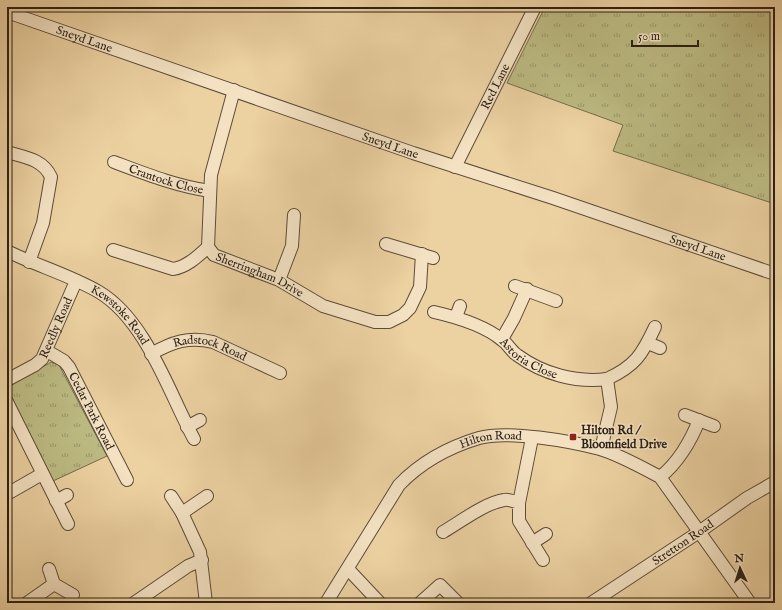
<svg xmlns="http://www.w3.org/2000/svg" width="782" height="610" font-family="'IM FELL English',serif">
<style>
.grass{fill:url(#grass-tufts);stroke:#746d4d}
.lines{fill:none;stroke-linecap:round;stroke-linejoin:round}
.minor-casing{stroke:#5c4c3a;stroke-width:14}
.minor{stroke:#f3e1c2;stroke-width:12}
.poi-dot{fill:#8f2418;stroke:#f3e1c2;stroke-width:1.5}
.labels{text-anchor:middle;stroke-width:3;stroke-linejoin:round;paint-order:stroke}
.street-label{font-size:12px;fill:#2c2018;stroke:#f3e1c2}
.poi-label{font-size:12px;font-weight:bold;fill:#2c2018;stroke:#f3e1c2;text-anchor:start}
</style>
<defs>
<pattern id="grass-tufts" width="24" height="20" patternUnits="userSpaceOnUse"><rect width="24" height="20" fill="#bcba82"/><path d="M3 7l-1-3M5 7V3M7 7l1-3M15 17l-1-3M17 17v-4M19 17l1-3" fill="none" stroke="#999769"/></pattern>
</defs>
<rect width="100%" height="100%" fill="#ecd1a1"/>
<filter id="stains"><feTurbulence type="fractalNoise" baseFrequency=".005" numOctaves="4"/><feColorMatrix values="0 0 0 0 .2 0 0 0 0 .09 0 0 0 0 .02 0 0 0 .5 -.17"/></filter>
<radialGradient id="worn" r=".72"><stop offset=".6" stop-color="#630" stop-opacity="0"/><stop offset="1" stop-color="#630" stop-opacity=".3"/></radialGradient>
<path class="grass" d="M 545,7 L 775,7 L 775,204 L 613,151 L 623,125 L 507,83 Z
M 51,362 L 59,365 L 107,456 L 53,481 L 8,390 C 14,379 39,370 51,362 Z"/>
<g class="lines">
<g class="minor-casing">
<g id="minor">
<path id="s1" d="M 7,12 L 413,153 L 553,198 L 775,274"/>
<path id="s2" d="M 234,90 L 211,175 L 208,247 L 214,255 L 279,280 L 323,306 L 375,322 L 389,322 L 403,315 L 410,308 L 420,287 L 422,254"/>
<path d="M 7,152 C 24,157 43,159 51,177 L 43,223 L 29,262"/>
<path id="s3" d="M 114,162 C 146,174 176,186 210,191"/>
<path id="s4" d="M 455,167 L 535,7"/>
<path d="M 386,244 L 433,258"/>
<path d="M 113,250 L 173,269 C 187,267 198,256 208,247"/>
<path id="s5" d="M 7,251 C 37,266 70,275 99,292 C 146,320 169,393 194,439"/>
<path d="M 279,280 L 292,246 L 294,215"/>
<path d="M 515,286 L 556,301"/>
<path id="s6" d="M 434,312 C 456,317 484,325 502,340 C 508,344 511,351 517,355 C 543,374 576,383 607,379"/>
<path d="M 456,317 L 460,306"/>
<path d="M 502,339 L 514,318 L 527,289"/>
<path d="M 648,343 L 660,348"/>
<path id="s7" d="M 47,351 L 64,361 L 69,367 L 127,480"/>
<path id="s8" d="M 151,354 C 172,342 189,336 213,342 L 280,373"/>
<path id="s9" d="M 7,380 L 35,365 L 42,359 L 76,281"/>
<path d="M 7,402 L 68,524"/>
<path d="M 685,415 L 714,426"/>
<path d="M 187,427 L 200,420"/>
<path d="M 601,449 L 611,407 L 607,379 C 635,366 642,355 655,327"/>
<path d="M 660,477 C 677,464 691,441 699,420"/>
<path d="M 7,494 L 42,474"/>
<path d="M 171,496 L 182,513 L 200,552 L 206,603"/>
<path d="M 56,501 L 67,495"/>
<path d="M 519,503 L 532,438"/>
<path d="M 182,513 L 207,496"/>
<path d="M 443,532 C 460,522 485,503 504,500 C 509,499 514,501 519,503 L 519,521 L 543,560"/>
<path d="M 532,543 L 546,534"/>
<path d="M 49,569 L 54,584 L 73,595"/>
<path d="M 348,569 L 380,603"/>
<path d="M 27,603 L 54,584"/>
<path d="M 134,603 L 188,566 L 202,560"/>
<path id="s10" d="M 326,603 L 399,485 C 421,462 449,447 479,438 C 508,430 570,441 600,449 C 620,455 641,467 660,477 L 750,603"/>
<path d="M 420,603 L 440,585 L 458,603"/>
<path id="s11" d="M 591,603 L 699,532 L 747,498 L 775,482"/>
</g>
</g>
<use href="#minor" class="minor"/>
</g>
<rect class="poi-dot" x="569" y="433" width="8" height="8" rx="2"/>
<g class="labels">
<g class="street-label">
<text dy="4" stroke="none"><textPath href="#s1" startOffset="82">Sneyd Lane</textPath></text>
<text dy="4" stroke="none"><textPath href="#s4" startOffset="90">Red Lane</textPath></text>
<text dy="4" stroke="none"><textPath href="#s1" startOffset="406">Sneyd Lane</textPath></text>
<text dy="4" stroke="none"><textPath href="#s3" startOffset="55">Crantock Close</textPath></text>
<text dy="4" stroke="none"><textPath href="#s1" startOffset="730">Sneyd Lane</textPath></text>
<text dy="4" stroke="none"><textPath href="#s2" startOffset="220">Sherringham Drive</textPath></text>
<text dy="4" stroke="none"><textPath href="#s5" startOffset="132">Kewstoke Road</textPath></text>
<text dy="4" stroke="none"><textPath href="#s9" startOffset="75">Reedly Road</textPath></text>
<text dy="4" stroke="none"><textPath href="#s8" startOffset="63">Radstock Road</textPath></text>
<text dy="4" stroke="none"><textPath href="#s6" startOffset="107">Astoria Close</textPath></text>
<text dy="4" stroke="none"><textPath href="#s7" startOffset="77">Cedar Park Road</textPath></text>
<text dy="4" stroke="none"><textPath href="#s10" startOffset="244">Hilton Road</textPath></text>
<text dy="4" stroke="none"><textPath href="#s11" startOffset="110">Stretton Road</textPath></text>
</g>
<g class="poi-label">
<text x="581" y="434">Hilton Rd /<tspan x="581" dy="14">Bloomfield Drive</tspan></text>
</g>
</g>
<rect width="782" height="610" fill="none" stroke="#ecd1a1" stroke-width="24"/>
<rect x="8" y="8" width="766" height="594" fill="none" stroke="#2c2018" stroke-width="2"/>
<rect x="12" y="12" width="758" height="586" fill="none" stroke="#2c2018"/>
<g transform="translate(740 568) rotate(356)" stroke="#f3e1c2" stroke-width="3" paint-order="stroke">
<path d="M0-3L7 15L0 10L-7 15Z" fill="#2c2018"/>
<text y="-6" font-size="11" font-weight="bold" text-anchor="middle" fill="#2c2018">N</text>
</g>
<path d="M632 40v6h66v-6" fill="none" stroke="#2c2018" stroke-width="2"/>
<text x="638" y="40" font-size="12" fill="#2c2018" stroke="#f3e1c2" stroke-width="3" paint-order="stroke">50 m</text>
<rect width="100%" height="100%" filter="url(#stains)"/>
<rect width="100%" height="100%" fill="url(#worn)"/>
</svg>
